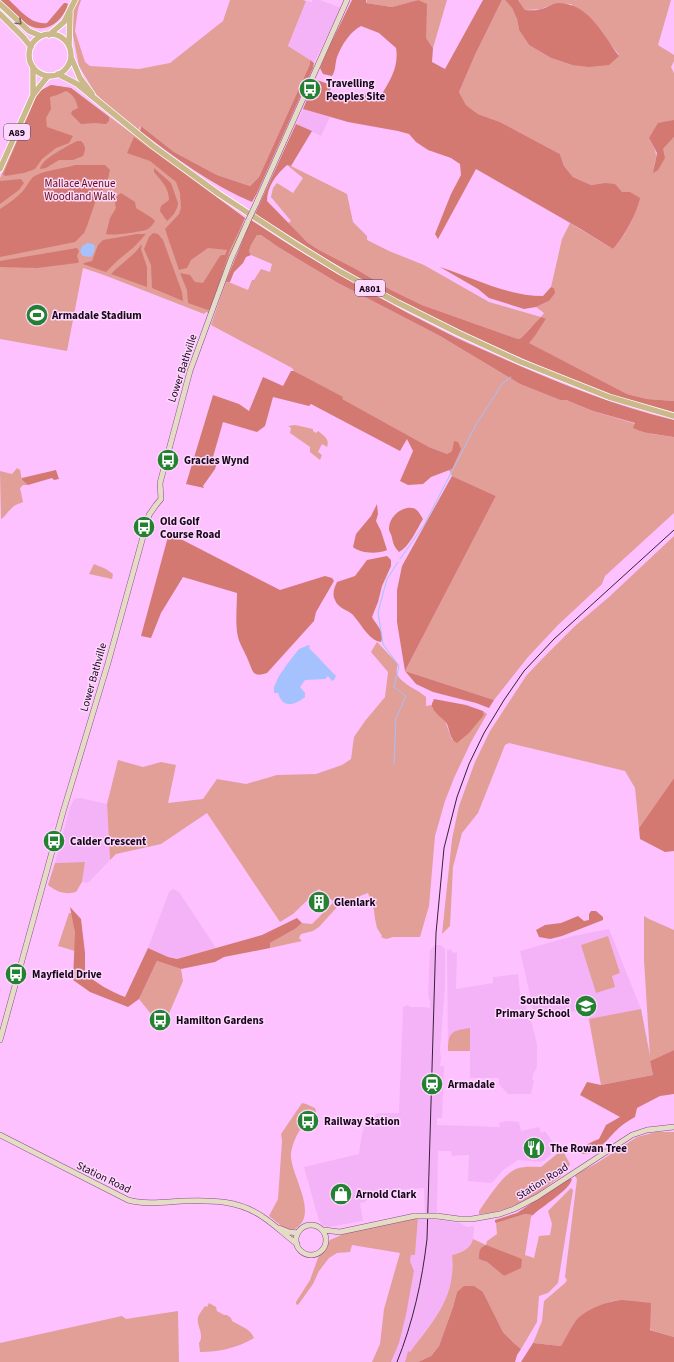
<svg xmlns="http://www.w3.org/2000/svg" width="674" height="1362" font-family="'Source Sans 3',sans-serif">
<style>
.built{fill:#f5b3f7}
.green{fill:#e19f98;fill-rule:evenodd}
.forest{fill:#d37971}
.water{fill:#a5c1fe}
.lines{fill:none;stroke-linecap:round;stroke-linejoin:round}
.stream{stroke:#a5c1fe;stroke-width:1}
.secondary-casing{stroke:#854f87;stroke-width:6}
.primary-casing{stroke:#fff;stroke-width:7}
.secondary{stroke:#e5dcc5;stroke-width:5}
.primary{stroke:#cbb88b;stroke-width:5.5}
.rail{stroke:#381f3a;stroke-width:1}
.secondary-bridge-casing{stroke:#854f87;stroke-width:6;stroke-linecap:butt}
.secondary-bridge{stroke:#e5dcc5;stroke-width:5}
.oneway{stroke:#7b6759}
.labels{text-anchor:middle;stroke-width:3;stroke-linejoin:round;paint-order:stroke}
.shield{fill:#fdd8fd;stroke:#5d445f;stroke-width:1}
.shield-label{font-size:10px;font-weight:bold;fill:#19051b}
.poi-label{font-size:11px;font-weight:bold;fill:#19051b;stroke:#fdd8fd;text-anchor:start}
.park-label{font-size:11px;fill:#610e10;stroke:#fdd8fd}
.street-label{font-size:11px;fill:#19051b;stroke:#fdd8fd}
</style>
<rect width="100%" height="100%" fill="#fdc1ff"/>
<path class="built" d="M 312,0 L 320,0 L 341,8 L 314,63 L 288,47 L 306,1 L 312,2 Z
M 303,109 L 330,117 L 321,136 L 296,124 Z
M 80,798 L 107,804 L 110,860 L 88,883 L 82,882 L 85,862 L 55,863 L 70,807 L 74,799 Z
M 173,889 L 179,892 L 216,948 L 177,959 L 168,957 L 148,948 L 169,892 Z
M 609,929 L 641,1009 L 653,1075 L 601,1085 L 587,1011 L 534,1013 L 520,951 L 573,936 Z
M 435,945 L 441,945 L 445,949 L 445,986 L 440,1050 L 441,1058 L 440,1066 L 444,1066 L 442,1118 L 437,1118 L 437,1125 L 500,1127 L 499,1123 L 507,1121 L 519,1122 L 521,1131 L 539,1127 L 541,1133 L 545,1131 L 555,1145 L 552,1150 L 554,1152 L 545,1160 L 540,1162 L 518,1160 L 502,1171 L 493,1182 L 490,1183 L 468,1181 L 469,1155 L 452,1156 L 451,1151 L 438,1151 L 437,1213 L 433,1213 L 433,1219 L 460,1223 L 467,1227 L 474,1226 L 473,1239 L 470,1246 L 466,1250 L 452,1255 L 452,1278 L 447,1298 L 440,1312 L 410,1352 L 408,1351 L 405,1362 L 391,1362 L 399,1343 L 406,1315 L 414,1271 L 410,1261 L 411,1255 L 415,1255 L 418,1218 L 425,1218 L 424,1188 L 371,1192 L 371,1195 L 365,1202 L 360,1203 L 363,1221 L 328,1227 L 323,1226 L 319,1221 L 304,1167 L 359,1154 L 362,1133 L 365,1125 L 371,1118 L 378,1113 L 399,1113 L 403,1007 L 408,1005 L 410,1007 L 424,1007 L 430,1008 L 430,1001 L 428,995 L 430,950 Z
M 447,949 L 452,950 L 452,952 L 457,953 L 456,989 L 493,983 L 493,977 L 518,974 L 520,993 L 530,1016 L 537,1044 L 537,1066 L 534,1073 L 533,1074 L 532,1080 L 534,1080 L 531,1094 L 508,1094 L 499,1084 L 499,1078 L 470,1078 L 470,1051 L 448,1051 Z"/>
<path class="green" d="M 78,0 L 81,0 L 78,9 L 75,31 L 85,62 L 90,66 L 139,69 L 170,63 L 223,21 L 230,0 L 303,0 L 306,1 L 288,46 L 310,60 L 310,64 L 259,177 L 250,186 L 217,175 L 174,152 L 141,126 L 139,128 L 140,131 L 108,106 L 95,93 L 79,66 L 71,25 L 72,13 Z
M 367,0 L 447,0 L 433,48 L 426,38 L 418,0 L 392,7 L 366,3 Z
M 502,0 L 505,0 L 512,8 L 517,19 L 519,30 L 529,45 L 551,58 L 572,65 L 619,55 L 612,46 L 571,4 L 556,3 L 541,9 L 525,10 L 518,0 L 671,0 L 658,45 L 674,55 L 674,61 L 671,67 L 674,73 L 674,120 L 649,138 C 655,150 659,154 653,167 L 663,149 L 674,137 L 674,401 L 647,399 L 627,394 L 528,343 L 535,336 L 546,319 L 530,328 L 521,338 L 518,339 L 422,305 L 391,290 L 356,269 L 319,250 L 307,242 L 288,223 L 291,221 L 271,197 L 273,188 L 277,183 L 293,193 L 303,178 L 287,165 L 291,166 L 347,194 L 353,222 L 367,236 L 367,240 L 389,251 L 424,265 L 489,302 L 541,317 L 544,313 L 536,307 L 549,301 L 554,288 L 551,287 L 562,239 L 570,223 L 613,249 C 625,236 634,219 639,202 L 630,192 L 622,192 L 604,183 L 591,185 L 573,177 L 564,166 L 560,154 L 500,122 L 478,114 L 466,105 L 459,92 L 475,55 Z
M 51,85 L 71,88 L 245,218 L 211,314 L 206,312 L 204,314 L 104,275 L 83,268 L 67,351 L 0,339 L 0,178 L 38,92 Z
M 257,235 L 261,235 L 278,247 L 338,283 L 440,336 L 520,384 L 560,400 L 566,400 L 593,411 L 636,424 L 651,434 L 674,437 L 674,513 L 605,576 L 602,584 L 558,625 L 528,657 L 494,700 L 405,671 L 496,496 L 452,476 L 449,470 L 452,469 L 452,451 L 447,454 L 429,447 L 341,399 L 342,398 L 294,371 L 292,368 L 211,325 L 226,281 L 248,290 L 252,280 L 254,280 L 261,269 L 270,272 L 272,264 L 251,255 L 249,251 L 251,245 Z
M 295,425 L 313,429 L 313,431 L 316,433 L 318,431 C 324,436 330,439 327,447 L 322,444 L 318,452 L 322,455 L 320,460 L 310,452 L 310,447 L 290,433 L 291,428 L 288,426 Z
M 17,468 L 20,470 L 22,480 L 28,485 L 23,485 L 20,488 L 23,502 C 18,504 14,505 11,509 C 7,512 5,517 1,519 L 0,471 L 12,474 Z
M 674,536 L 674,778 L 639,828 L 635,788 L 625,771 L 509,743 L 505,745 L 478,813 L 462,833 L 453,867 L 450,926 L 442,934 L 452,839 L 459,806 L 475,762 L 490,731 L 526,676 L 542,659 L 575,626 L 609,597 Z
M 94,564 L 106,569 L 113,574 L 112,579 L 89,574 Z
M 377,642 L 398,664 C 397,667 396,672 397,674 C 401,684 419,690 426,697 L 426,706 L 432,705 L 432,708 L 445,721 L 452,740 L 484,715 L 483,711 L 487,714 L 471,742 L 454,778 L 445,801 L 435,836 L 429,906 L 420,937 L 393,937 L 386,939 L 381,937 L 382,936 L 377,928 L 375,919 L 374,910 L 368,893 L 360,896 L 360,898 L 353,899 L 338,906 L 319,927 L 313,931 L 301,934 L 299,938 L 302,941 L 270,948 L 270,943 L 295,929 L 302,923 L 312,924 L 334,902 L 319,889 L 293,914 L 280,922 L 207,813 L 161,844 L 116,854 L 110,860 L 107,804 L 118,760 L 143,767 L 161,762 L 176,765 L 168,803 L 203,799 L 217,779 L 246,784 L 277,775 L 316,774 L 342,765 L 351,759 L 354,737 L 365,721 L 385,697 L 388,672 L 371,652 Z
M 85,862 L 82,882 L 76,892 C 65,895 57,892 48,885 L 55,863 Z
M 69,913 L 72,913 L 75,933 L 75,951 L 58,946 Z
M 644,916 L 649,919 L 674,930 L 674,1050 L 650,1061 L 653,1075 L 601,1085 L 589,1019 L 641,1009 L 650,1056 L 644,960 Z
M 608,936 L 620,973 L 612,976 L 615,987 L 596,993 L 581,945 Z
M 157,961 L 181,969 L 183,981 L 168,1016 L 159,1014 L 151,1014 L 139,999 Z
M 470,1028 L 470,1051 L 448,1051 C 448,1031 452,1031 470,1028 Z
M 302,1103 L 306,1104 L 315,1108 L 316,1112 C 314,1116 310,1118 307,1121 C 299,1129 293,1141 291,1153 C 289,1174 322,1216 293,1230 L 284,1228 L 269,1216 L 278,1199 L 282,1141 L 281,1134 Z
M 656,1132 L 674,1132 L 674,1337 L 651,1330 L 632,1302 L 623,1300 L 612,1301 L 591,1310 L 576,1321 L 561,1346 L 533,1343 L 542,1321 L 544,1301 L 565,1283 L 567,1280 L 565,1277 L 577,1179 L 575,1176 L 576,1174 L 597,1163 L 637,1137 Z
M 564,1153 L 570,1164 C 567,1173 561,1176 553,1182 C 532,1199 507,1212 479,1214 L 479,1211 C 488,1199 502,1175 516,1169 C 524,1166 533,1167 541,1167 L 557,1154 Z
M 571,1188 L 573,1190 L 558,1283 L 548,1293 L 539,1296 L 537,1322 L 521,1349 L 515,1344 L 503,1332 L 483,1292 L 457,1292 L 453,1307 L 439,1346 L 431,1356 L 418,1362 L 405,1362 L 408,1351 L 410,1352 C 434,1320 456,1298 452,1255 C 462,1252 470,1250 473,1239 L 486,1245 L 487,1241 L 497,1234 L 496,1223 L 525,1214 L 533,1215 L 531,1217 L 525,1255 L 534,1258 L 539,1236 L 550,1235 L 552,1224 L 548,1211 ZM 479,1251 L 511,1272 L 504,1276 L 487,1262 L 480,1259 Z
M 418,1218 L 415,1255 L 411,1255 L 410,1261 L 414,1271 L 406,1315 L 399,1343 L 391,1362 L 372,1362 L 380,1344 L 384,1309 L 400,1253 L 352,1245 L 350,1252 L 337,1253 L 329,1258 L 319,1271 L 313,1284 L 298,1305 L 296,1304 L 296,1302 L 310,1280 L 318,1258 L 330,1240 L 348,1232 Z
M 209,1303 L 216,1307 L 217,1311 L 224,1315 L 227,1315 L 231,1318 L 232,1321 C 240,1326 251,1329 254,1338 C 237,1348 219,1352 200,1352 L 199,1343 C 205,1334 196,1326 198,1317 C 199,1314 203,1309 205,1306 L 207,1307 Z
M 178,1311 L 179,1362 L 0,1362 L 0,1343 L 122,1316 L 126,1319 Z"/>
<path class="forest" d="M 0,0 L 9,0 C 20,10 31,25 47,23 L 64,3 L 66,3 L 68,4 C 66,12 60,20 54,24 C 32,38 14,14 0,0 Z
M 352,0 L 366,0 L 366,3 L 392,7 L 418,0 L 427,4 L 426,38 L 433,48 L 432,62 L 445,69 L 483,0 L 502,0 L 475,55 L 459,92 L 466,105 L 478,114 L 500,122 L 560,154 L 564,166 L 573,177 L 591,185 L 604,183 L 615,184 L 622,192 L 630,192 L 640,198 C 637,214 624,237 613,249 L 579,228 L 476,169 L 438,239 L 435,234 L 451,194 L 461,175 L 460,164 L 451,158 L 428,150 L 416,142 L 409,134 L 398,131 L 348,122 L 303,109 L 312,87 L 317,80 L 331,85 L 330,92 L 339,95 L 354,93 L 382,94 C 391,79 399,66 396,48 L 379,33 L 361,26 C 350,32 342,44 337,57 C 335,63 336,70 332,76 L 323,74 L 320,68 L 330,45 Z
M 505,0 L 518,0 L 525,10 C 530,10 536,11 541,9 C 547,8 552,3 558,3 C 589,3 603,35 619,56 L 609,65 L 589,67 L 572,65 L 551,58 L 529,45 L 519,30 L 517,19 L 512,8 Z
M 310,60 L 314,63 L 313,68 L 257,193 L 252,202 C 212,185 174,157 140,131 L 141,126 L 174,152 L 217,175 L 250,186 L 259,177 L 310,64 Z
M 51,85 L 71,88 L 109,117 L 109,121 L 106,124 L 95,123 L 81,124 L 71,114 L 72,111 L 78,108 C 76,100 74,95 66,91 L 57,95 L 50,97 L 51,109 L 46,118 L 47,127 L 73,136 L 69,143 L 56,148 L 42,159 L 35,169 L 24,173 L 5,176 L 3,174 L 4,172 L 38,92 Z
M 674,120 L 674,137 L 663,149 L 665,158 L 658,170 L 653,173 L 657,153 L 649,138 L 658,123 Z
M 296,124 L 312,131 L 291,166 L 287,165 C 276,175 267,186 267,201 L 307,242 L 319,250 L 356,269 L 391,290 L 422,305 L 518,339 L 521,338 L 541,317 L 546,319 L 535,336 L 529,343 L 627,394 L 647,399 L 674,401 L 674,413 L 615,396 L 571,380 L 480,340 L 394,298 L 328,260 L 255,214 Z
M 134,137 L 245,218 L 230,250 L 211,308 L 208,310 L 188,303 L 187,290 L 180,273 L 190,275 L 195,282 L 203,283 L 218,259 L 221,255 L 225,255 L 227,250 L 208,248 L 191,260 L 187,268 L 179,270 L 165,229 L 179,214 L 181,208 L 180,193 L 176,182 L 150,161 L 127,153 Z
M 77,141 L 81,141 C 86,146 86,149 83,156 L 73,160 L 59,160 L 46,168 L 40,169 C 41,159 68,146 77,141 Z
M 75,165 L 105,165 L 110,170 L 107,183 L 96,200 L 87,226 L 84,233 L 75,242 L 0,257 L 0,209 C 8,204 16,198 22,192 C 26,188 29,181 33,177 C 43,170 63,169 75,165 Z
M 154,168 L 171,183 L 178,203 L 177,208 L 174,214 L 167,221 L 160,211 L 161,206 L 169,200 C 169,187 161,181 154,172 Z
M 21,179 L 24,183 L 19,190 L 0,204 L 0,181 Z
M 121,193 L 135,202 L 136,208 L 152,218 L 155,221 C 153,224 151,227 148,229 C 142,232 112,236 106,234 L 110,218 L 116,208 C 114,201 115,197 121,193 Z
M 251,220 C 313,261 377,298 443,331 C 460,340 478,347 495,355 C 553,381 612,405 674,420 L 674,437 C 660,435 646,434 633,428 L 635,423 L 593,411 L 566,400 L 560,400 L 520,384 L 440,336 L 338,283 L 278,247 L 261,235 L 257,235 L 251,245 L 249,251 L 251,255 L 246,257 L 243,263 L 234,272 L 230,282 L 227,282 L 226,281 Z
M 153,233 L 158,234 L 163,240 L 182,292 L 183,301 L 152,288 L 151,265 L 144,249 L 149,237 Z
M 137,234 L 146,234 L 134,247 L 117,261 L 106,272 L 83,264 L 84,263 L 92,261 L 98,245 L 103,240 Z
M 141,245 L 142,245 L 141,249 L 147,267 L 147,287 L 111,274 C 120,264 133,257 141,245 Z
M 77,248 L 79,251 L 77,256 L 79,262 L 77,263 L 37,268 L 0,267 L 0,261 Z
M 440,267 C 474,278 507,296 543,296 L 551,287 L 554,288 L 555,293 L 549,301 L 536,307 L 524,309 L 489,298 L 478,289 Z
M 291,371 L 294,371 L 343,397 L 342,399 L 429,447 L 447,454 L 452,451 L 454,441 L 458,442 L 461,449 L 452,469 L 431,477 L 423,484 L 408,485 L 400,481 L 413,451 L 407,439 L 400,451 L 311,404 L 309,406 L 273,397 L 265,426 L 257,432 L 223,422 L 213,457 L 218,460 L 215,469 L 203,486 L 204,488 L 186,484 L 213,395 L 239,404 L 249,411 L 263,377 L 283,386 Z
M 56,470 L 59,479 L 54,480 L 52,478 L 28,485 L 22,480 L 22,478 Z
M 452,476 L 496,496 L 405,671 L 494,700 L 489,708 L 476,703 L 433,692 L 416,684 L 405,671 L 397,622 L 397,590 L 402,566 Z
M 377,504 L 378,514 L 376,521 L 381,531 L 387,550 C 378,554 361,554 353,547 L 356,534 L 371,516 Z
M 407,508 C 417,507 418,511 423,519 C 417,529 409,547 399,552 C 394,546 394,546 392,538 C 392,535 389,532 389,529 C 389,518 398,510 407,508 Z
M 169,533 L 280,590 L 325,576 L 332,578 L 334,581 L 316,612 L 314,621 L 267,673 C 252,678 253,671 248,660 C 245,652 240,645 238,637 C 235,625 237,605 237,593 L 183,577 L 161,613 L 151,638 L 141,636 Z
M 387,556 L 391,560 L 391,566 L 382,586 L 378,602 L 372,617 C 377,626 385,632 381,642 C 369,641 360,622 352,614 C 347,610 337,607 335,600 C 332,594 334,588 337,582 L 355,576 L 367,560 Z
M 434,699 L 466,705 L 483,711 L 484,715 L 469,733 L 457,743 C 450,740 450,731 447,724 C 443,718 435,714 432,707 C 431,704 433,702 434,699 Z
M 674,778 L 674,851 L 665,852 L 640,839 L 639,828 Z
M 70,907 L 81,919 L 85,953 L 85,972 C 96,984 110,991 125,997 L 148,948 L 168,957 L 177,959 L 262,935 L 297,918 L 302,923 L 295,929 L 270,943 L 270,948 L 224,957 L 215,962 L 181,969 L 157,961 L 139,999 L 128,1007 L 90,992 L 73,980 L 75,933 Z
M 591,911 L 596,911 L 603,917 L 603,920 L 562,936 L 550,939 L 539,937 L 536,930 L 545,925 L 561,923 L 578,916 L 584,921 L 589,920 L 589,914 Z
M 674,1050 L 674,1094 L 660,1096 L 637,1108 L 635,1117 C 630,1120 624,1123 620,1127 C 609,1136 598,1155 583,1154 L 579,1148 C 586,1146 592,1141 599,1139 L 606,1125 L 620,1117 L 580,1095 L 587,1082 L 601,1085 L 653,1075 L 650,1061 Z
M 569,1178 L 572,1179 C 570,1190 542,1206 533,1215 L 525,1214 L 496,1223 L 495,1222 L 495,1220 L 517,1213 Z
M 486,1245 L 522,1259 L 521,1268 L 504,1276 L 487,1262 L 479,1259 C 479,1251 479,1248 486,1245 Z
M 464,1286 L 474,1286 L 483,1292 L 503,1332 L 515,1344 L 521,1349 L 517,1355 L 515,1362 L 418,1362 L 431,1356 L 439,1346 L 453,1307 L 457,1292 Z
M 623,1300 L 651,1303 L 650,1330 L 674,1337 L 674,1362 L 521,1362 L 533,1343 L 561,1346 C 566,1338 570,1329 575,1322 C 583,1310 610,1300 623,1300 Z"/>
<path class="water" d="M 87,243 L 93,244 L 95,246 L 94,252 L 91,257 L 83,256 L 80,252 L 82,246 Z
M 309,645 L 310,646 L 309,648 C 319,658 326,666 336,676 L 334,680 L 332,681 L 328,676 L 325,679 L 305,680 L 300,687 L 305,693 L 305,697 C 299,702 290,707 283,702 C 281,700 279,696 278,693 L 274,693 L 274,687 L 279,676 L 288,663 L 299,649 Z"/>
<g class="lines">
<path class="stream" d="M 400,559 L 424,525 L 477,423 L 502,384 L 511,377
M 394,764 L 396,718 L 406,696 L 394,687 L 399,666 L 383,644 L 378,612 L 387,579 L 398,562"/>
<g class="secondary-casing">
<path id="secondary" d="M 256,204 L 347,0
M 0,1040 L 63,812 L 108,663 L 149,515 L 156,505 L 161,499 L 160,483 L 190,371 L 231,259 L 248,221
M 0,1135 L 128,1200 C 146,1205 165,1202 183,1201 C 211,1200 239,1200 263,1217 C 275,1225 285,1235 297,1244
M 437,1216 L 459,1219 L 472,1219 L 500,1214 L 514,1209 L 537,1197 L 632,1135 L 647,1130 L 674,1127
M296 1240a15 15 0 1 1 30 0a15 15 0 1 1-30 0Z
M 279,1228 L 289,1232 L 298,1233
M 324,1230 L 340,1232 L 415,1216"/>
</g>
<g class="primary-casing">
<path id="primary" d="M 0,4 L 29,31 L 41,36
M 0,14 L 23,37 L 31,47
M29 55a21 21 0 1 1 42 0a21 21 0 1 1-42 0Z
M 49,35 L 64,22 L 75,0
M 69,46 L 70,13
M 71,57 L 80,78 L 92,94
M 33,67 L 33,95
M 58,74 L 77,84 L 153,146 L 219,194 L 297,245 L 341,272 L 398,303 L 458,333 L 521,362 L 609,397 L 674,416
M 0,169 L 33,95 L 48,76"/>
</g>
<use href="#secondary" class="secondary"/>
<use href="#primary" class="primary"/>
<path class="rail" d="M 397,1362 C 413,1322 422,1282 427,1239 L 436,933 L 444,848 L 457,797 L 469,764 L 484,733 L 504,700 L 524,671 L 554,639 L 674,530"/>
<g class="secondary-bridge-casing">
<path id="secondary-bridge" d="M 248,221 L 256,204
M 415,1216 L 437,1216"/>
</g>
<use href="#secondary-bridge" class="secondary-bridge"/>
</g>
<defs><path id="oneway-chevron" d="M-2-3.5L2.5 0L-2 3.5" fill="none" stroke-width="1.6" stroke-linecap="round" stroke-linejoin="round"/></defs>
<use class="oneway" href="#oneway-chevron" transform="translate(19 22) rotate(43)"/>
<defs>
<g id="bus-disc" transform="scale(1.15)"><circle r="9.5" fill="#248132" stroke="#fdd8fd"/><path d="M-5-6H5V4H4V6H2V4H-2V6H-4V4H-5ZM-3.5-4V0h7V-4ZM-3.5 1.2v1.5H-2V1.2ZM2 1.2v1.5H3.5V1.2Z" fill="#fff"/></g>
<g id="stadium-disc" transform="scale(1.15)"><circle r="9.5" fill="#248132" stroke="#fdd8fd"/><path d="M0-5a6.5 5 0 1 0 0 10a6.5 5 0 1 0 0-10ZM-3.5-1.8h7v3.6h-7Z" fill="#fff"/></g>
<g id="building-disc" transform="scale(1.15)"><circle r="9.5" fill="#248132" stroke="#fdd8fd"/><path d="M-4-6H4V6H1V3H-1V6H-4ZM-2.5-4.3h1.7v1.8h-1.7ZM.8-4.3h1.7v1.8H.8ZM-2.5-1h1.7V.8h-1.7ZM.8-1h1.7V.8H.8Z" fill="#fff"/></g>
<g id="school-disc" transform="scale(1.15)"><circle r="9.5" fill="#248132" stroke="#fdd8fd"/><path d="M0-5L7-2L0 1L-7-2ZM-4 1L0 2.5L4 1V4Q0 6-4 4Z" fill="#fff"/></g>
<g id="station-disc" transform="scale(1.15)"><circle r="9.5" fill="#248132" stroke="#fdd8fd"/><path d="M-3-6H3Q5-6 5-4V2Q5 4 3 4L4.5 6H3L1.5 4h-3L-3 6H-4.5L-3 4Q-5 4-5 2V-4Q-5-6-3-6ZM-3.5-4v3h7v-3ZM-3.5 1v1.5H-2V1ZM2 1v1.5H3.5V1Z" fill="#fff"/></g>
<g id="restaurant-disc" transform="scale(1.15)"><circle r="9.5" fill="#248132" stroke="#fdd8fd"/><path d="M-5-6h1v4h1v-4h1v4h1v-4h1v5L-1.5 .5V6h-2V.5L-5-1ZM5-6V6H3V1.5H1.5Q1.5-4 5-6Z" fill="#fff"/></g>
<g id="shop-disc" transform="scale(1.15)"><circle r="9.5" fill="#248132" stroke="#fdd8fd"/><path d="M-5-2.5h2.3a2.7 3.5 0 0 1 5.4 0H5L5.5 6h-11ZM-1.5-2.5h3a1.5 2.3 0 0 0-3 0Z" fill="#fff"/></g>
</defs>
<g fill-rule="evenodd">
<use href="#bus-disc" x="310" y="89"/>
<use href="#stadium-disc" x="37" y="315"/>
<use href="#bus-disc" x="168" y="460"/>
<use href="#bus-disc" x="144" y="527"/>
<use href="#bus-disc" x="54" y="841"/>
<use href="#building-disc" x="319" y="902"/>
<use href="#bus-disc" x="16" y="974"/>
<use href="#school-disc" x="586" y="1006"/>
<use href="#bus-disc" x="160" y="1020"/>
<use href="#station-disc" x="432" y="1084"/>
<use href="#bus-disc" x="308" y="1121"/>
<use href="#restaurant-disc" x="534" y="1148"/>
<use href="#shop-disc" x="341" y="1194"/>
</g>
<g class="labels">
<g class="shield">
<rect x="4" y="124" width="26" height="16" rx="3"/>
<rect x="355" y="280" width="30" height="16" rx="3"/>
</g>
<g class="shield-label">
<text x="17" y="136">A89</text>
<text x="370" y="292">A801</text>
</g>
<g class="poi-label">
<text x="326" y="87">Travelling<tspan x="326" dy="13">Peoples Site</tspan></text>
<text x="52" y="319">Armadale Stadium</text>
<text x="184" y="464">Gracies Wynd</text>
<text x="160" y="525">Old Golf<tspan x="160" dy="13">Course Road</tspan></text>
<text x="70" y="845">Calder Crescent</text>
<text x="334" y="906">Glenlark</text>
<text x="32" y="978">Mayfield Drive</text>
<text x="570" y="1004" text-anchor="end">Southdale<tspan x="570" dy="13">Primary School</tspan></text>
<text x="176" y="1024">Hamilton Gardens</text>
<text x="448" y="1088">Armadale</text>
<text x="324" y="1125">Railway Station</text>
<text x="550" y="1152">The Rowan Tree</text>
<text x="356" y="1198">Arnold Clark</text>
</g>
<g class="park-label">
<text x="80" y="187">Mallace Avenue<tspan x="80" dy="13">Woodland Walk</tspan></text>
</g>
<g class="street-label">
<text transform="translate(182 368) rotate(-72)" y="4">Lower Bathville</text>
<text transform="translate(93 677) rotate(-74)" y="4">Lower Bathville</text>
<text transform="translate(104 1177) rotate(26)" y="4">Station Road</text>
<text transform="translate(542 1181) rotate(-32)" y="4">Station Road</text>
</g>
</g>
</svg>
